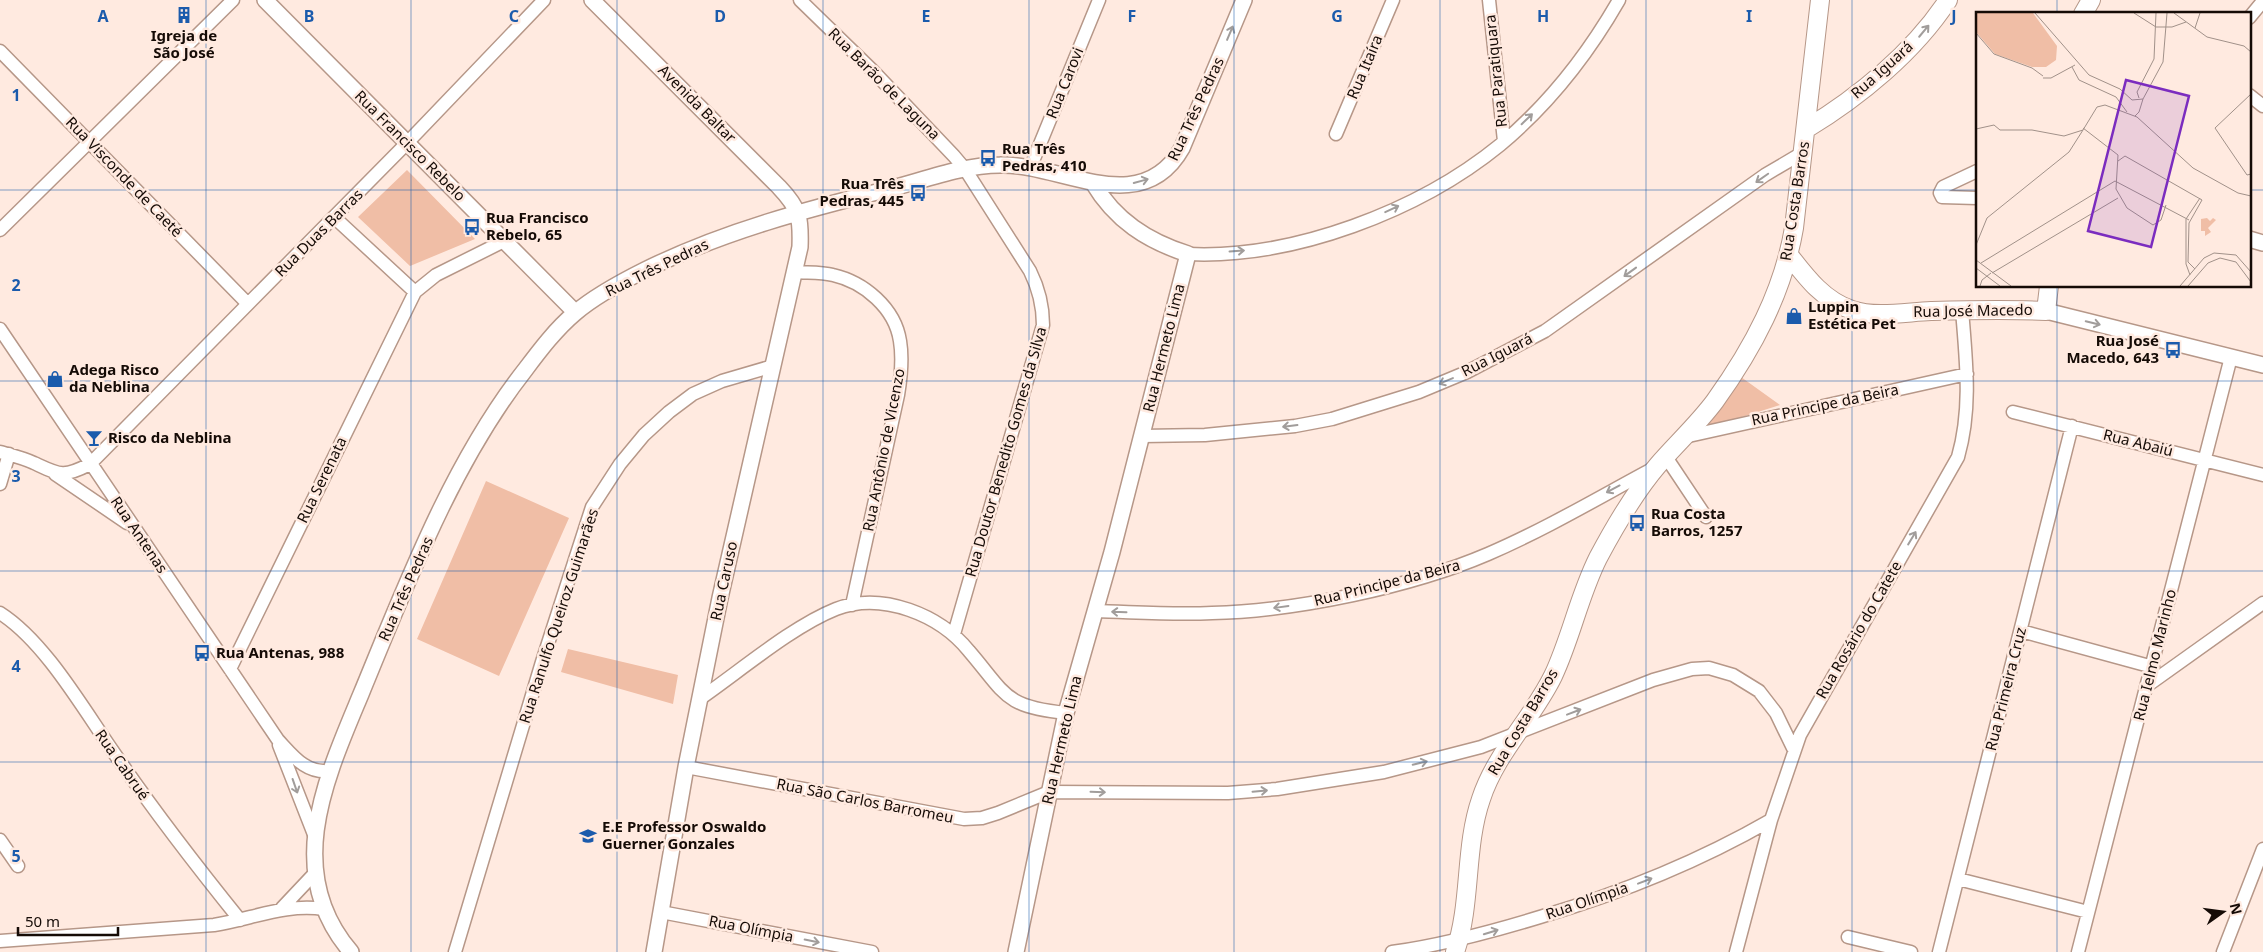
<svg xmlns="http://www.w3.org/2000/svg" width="2263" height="952" font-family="'Noto Sans',sans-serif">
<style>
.green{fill:#f0bea6}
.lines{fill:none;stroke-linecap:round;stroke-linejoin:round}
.minor-casing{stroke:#b69788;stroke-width:15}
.tertiary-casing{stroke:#b69788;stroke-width:18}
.secondary-casing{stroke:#b69788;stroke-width:20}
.minor{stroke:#fff;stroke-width:12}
.tertiary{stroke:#fff;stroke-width:15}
.secondary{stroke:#fff;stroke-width:18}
.oneway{stroke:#a19d9b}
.grid{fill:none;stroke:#1b5bac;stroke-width:1;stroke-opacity:0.55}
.labels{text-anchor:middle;stroke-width:5;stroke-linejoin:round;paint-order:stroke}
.poi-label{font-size:15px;font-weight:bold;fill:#150b06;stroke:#ffeae0;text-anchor:start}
.street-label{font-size:15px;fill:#150b06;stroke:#ffeae0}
.inset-road{fill:none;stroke:#a19189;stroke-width:1}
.view{fill:#7b2cbf;fill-opacity:0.15;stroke:#7b2cbf;stroke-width:2.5}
.inset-edge{fill:none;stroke:#150b06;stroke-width:2.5}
.grid-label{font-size:16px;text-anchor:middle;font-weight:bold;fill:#1b5bac;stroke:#ffeae0;stroke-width:5;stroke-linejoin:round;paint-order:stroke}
</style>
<rect width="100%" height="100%" fill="#ffeae0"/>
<path class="green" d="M 407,170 L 475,239 L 410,266 L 358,217 Z
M 1741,377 L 1780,405 L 1704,429 Z
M 486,481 L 569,518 L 499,676 L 417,639 Z
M 568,649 L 678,675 L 673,704 L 561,672 Z"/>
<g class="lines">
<g class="minor-casing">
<path id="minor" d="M 800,0 L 873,71 L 954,156 L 965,169 L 1030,271 C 1039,289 1043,305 1043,325 L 954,634
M 1489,0 L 1504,141
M 2249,18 L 2263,1
M 0,51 L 248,304
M 2249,95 L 2263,106
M 1336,134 L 1393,0
M 1031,166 L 1099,0
M 1977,171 L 1943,187 L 1940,193 L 1942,197 L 1977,198
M 335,218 L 415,292
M 0,230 L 233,0
M 1188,254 C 1293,259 1419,211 1500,145 C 1548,105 1588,54 1619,0
M 795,272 C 807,273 821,272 833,275 C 864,282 895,308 900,341 C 903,359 901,377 898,395 L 852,605
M 0,329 L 278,740 C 293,756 306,774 330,771
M 2013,412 L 2263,475
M 1142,436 L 1205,435 L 1295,426 L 1332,419 L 1419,392 L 1467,372 L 1545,331 L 1765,175 L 1804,152
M 1684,437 L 1967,374
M 0,452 C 11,455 24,458 34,463 C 60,475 63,478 90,464 L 407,143 L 544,0
M 1666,457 L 1706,517
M 55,474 L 127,523
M 0,484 L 9,454
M 1095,611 C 1134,612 1173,615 1212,613 C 1296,611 1411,587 1488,554 C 1544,530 1598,498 1652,469
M 0,613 C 47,643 86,714 119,760 C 157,815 198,868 240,920
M 2021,631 L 2153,667
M 230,669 L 415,292 L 436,275 L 504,241
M 2148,685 L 2263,603
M 701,698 C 740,671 793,626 836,609 C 882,591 940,615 969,651 C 1006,694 1004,707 1066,713
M 279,745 L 315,837
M 686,767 L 964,819 L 982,818 L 998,813 L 1049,792 L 1228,793 L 1277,789 L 1384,772 L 1481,747 L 1653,680 L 1692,669 L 1709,668 L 1733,675 L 1759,691 L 1776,713 L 1793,748
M 0,840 L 18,866
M 1958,879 L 2088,912
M 282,908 L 315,873
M 661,912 L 872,952
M 1848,937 L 1911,952
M 0,941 L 214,925 C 252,919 286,903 324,909
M 455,952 L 542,662 L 592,507 L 620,464 L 644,435 L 669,412 L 693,394 L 722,381 L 773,366
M 1392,952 C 1443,945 1491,932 1540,917 C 1621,893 1698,862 1771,820
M 1736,952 L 1771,820 L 1800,735 L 1958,457 C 1972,408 1966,360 1962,310
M 1939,952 L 2072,426
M 2078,952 L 2231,357
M 2223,952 L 2263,849"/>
</g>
<g class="tertiary-casing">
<path id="tertiary" d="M 265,0 L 575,312
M 592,0 L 779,187 C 800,209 801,218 800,247 L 720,598 L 686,767 L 654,952
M 2249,239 L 2263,243
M 2046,311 L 2263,365
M 351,952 C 282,872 326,778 361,694 C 406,585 452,463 525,370 C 540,350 556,329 575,313 C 595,296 621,282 645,270 C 724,231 808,209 893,188 C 927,179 964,165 1000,165 C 1060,163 1141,221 1182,148 L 1244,0
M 1016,952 L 1066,713 L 1112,552 L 1188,254 C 1147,241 1115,220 1093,183"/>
</g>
<g class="secondary-casing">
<path id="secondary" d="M 2083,14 L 2091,0
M 1806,129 C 1859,97 1914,52 1948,0
M 1789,255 C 1806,277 1824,301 1852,310 C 1876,318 1906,312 1931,311 C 1970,310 2008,309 2046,311 L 2049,286
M 1455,952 C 1472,903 1464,848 1481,799 C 1496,753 1532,719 1553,676 C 1571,638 1579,596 1598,558 C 1615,526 1634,493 1658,465 C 1676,444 1698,424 1715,401 C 1753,348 1783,292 1794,228 L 1820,0"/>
</g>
<use href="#minor" class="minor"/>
<use href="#tertiary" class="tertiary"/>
<use href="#secondary" class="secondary"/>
</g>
<defs><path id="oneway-shaft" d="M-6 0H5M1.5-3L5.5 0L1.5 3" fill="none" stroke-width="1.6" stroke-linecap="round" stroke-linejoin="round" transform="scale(1.25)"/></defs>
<g class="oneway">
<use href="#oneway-shaft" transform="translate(1924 31) rotate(-50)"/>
<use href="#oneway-shaft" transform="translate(1230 33) rotate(-67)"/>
<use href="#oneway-shaft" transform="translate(1527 119) rotate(-44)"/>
<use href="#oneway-shaft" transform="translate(1762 178) rotate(145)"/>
<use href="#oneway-shaft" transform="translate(1141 181) rotate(-15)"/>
<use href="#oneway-shaft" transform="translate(1392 209) rotate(-25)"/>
<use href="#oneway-shaft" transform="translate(1237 251) rotate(-4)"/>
<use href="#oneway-shaft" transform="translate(1630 272) rotate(144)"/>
<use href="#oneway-shaft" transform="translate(2093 323) rotate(14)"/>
<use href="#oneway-shaft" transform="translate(1446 381) rotate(157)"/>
<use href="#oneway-shaft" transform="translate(1290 426) rotate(173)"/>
<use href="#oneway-shaft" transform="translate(1613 489) rotate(152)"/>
<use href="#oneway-shaft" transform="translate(1912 538) rotate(-59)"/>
<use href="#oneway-shaft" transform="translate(1281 607) rotate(172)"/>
<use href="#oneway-shaft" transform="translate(1119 612) rotate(-178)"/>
<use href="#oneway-shaft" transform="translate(1574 712) rotate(-21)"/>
<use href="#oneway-shaft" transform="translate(1420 763) rotate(-14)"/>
<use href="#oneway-shaft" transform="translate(295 786) rotate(71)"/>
<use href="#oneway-shaft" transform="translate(1260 791) rotate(-5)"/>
<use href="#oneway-shaft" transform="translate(1098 792) rotate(2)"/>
<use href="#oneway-shaft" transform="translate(1645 881) rotate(-21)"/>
<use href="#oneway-shaft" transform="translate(1491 932) rotate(-17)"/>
<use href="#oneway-shaft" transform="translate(812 941) rotate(11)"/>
</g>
<path class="grid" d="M 206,0 L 206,952M 411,0 L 411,952M 617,0 L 617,952M 823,0 L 823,952M 1029,0 L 1029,952M 1234,0 L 1234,952M 1440,0 L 1440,952M 1646,0 L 1646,952M 1852,0 L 1852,952M 2057,0 L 2057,14M 0,190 L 1977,190M 2249,190 L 2263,190M 2057,286 L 2057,952M 0,381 L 2263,381M 0,571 L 2263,571M 0,762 L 2263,762"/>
<defs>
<g id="building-bare" transform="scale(1.35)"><path d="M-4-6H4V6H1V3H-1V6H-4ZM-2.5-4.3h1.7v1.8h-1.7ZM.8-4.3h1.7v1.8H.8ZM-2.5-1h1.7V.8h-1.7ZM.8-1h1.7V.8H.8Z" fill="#1b5bac" stroke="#ffeae0" stroke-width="2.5" paint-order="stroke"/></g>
<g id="bus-bare" transform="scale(1.35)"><path d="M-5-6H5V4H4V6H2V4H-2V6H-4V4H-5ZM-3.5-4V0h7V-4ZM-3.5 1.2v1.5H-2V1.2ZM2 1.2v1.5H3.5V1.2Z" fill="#1b5bac" stroke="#ffeae0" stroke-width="2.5" paint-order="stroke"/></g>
<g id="shop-bare" transform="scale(1.35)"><path d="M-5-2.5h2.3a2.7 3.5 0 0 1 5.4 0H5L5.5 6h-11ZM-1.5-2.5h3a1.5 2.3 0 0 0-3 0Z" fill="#1b5bac" stroke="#ffeae0" stroke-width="2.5" paint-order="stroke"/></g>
<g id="bar-bare" transform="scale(1.35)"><path d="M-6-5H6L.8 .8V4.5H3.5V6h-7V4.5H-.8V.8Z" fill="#1b5bac" stroke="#ffeae0" stroke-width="2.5" paint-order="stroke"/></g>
<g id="school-bare" transform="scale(1.35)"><path d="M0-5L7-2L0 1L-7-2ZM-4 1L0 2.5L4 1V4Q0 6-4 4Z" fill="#1b5bac" stroke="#ffeae0" stroke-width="2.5" paint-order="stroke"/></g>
</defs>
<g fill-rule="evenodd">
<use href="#building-bare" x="184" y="15"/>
<use href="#bus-bare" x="988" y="158"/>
<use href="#bus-bare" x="918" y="193"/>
<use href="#bus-bare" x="472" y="227"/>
<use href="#shop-bare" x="1794" y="316"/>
<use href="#bus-bare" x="2173" y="350"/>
<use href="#shop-bare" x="55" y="379"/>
<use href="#bar-bare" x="94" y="438"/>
<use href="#bus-bare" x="1637" y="523"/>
<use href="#bus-bare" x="202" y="653"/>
<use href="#school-bare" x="588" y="836"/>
</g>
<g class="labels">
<g class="poi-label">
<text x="184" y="41" text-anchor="middle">Igreja de<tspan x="184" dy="17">São José</tspan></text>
<text x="1002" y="154">Rua Três<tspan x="1002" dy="17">Pedras, 410</tspan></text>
<text x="904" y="189" text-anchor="end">Rua Três<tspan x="904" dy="17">Pedras, 445</tspan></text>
<text x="486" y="223">Rua Francisco<tspan x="486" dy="17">Rebelo, 65</tspan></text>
<text x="1808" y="312">Luppin<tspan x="1808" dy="17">Estética Pet</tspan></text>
<text x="2159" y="346" text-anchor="end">Rua José<tspan x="2159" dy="17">Macedo, 643</tspan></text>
<text x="69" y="375">Adega Risco<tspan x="69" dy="17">da Neblina</tspan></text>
<text x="108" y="443">Risco da Neblina</text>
<text x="1651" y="519">Rua Costa<tspan x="1651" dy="17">Barros, 1257</tspan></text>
<text x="216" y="658">Rua Antenas, 988</text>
<text x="602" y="832">E.E Professor Oswaldo<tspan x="602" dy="17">Guerner Gonzales</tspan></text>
</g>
<g class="street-label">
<text transform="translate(1365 67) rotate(-67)" y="5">Rua Itaíra</text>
<text transform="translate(1882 70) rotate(-42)" y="5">Rua Iguará</text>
<text transform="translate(1496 71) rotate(-96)" y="5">Rua Paratiquara</text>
<text transform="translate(1065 83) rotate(-68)" y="5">Rua Carovi</text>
<text transform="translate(884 84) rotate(45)" y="5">Rua Barão de Laguna</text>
<text transform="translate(697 104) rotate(45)" y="5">Avenida Baltar</text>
<text transform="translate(1196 109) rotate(-65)" y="5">Rua Três Pedras</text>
<text transform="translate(410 146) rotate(45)" y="5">Rua Francisco Rebelo</text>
<text transform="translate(124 177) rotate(46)" y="5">Rua Visconde de Caeté</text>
<text transform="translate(1795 201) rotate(-81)" y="5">Rua Costa Barros</text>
<text transform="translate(319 233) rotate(-45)" y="5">Rua Duas Barras</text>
<text transform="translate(657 268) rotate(-26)" y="5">Rua Três Pedras</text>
<text transform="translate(1973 311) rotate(-1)" y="5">Rua José Macedo</text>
<text transform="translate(1164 348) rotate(-76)" y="5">Rua Hermeto Lima</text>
<text transform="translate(1497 355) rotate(-27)" y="5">Rua Iguará</text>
<text transform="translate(1825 405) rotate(-12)" y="5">Rua Principe da Beira</text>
<text transform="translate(2138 443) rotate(14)" y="5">Rua Abaiú</text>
<text transform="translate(884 450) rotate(-79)" y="5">Rua Antônio de Vicenzo</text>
<text transform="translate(1006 452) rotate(-74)" y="5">Rua Doutor Benedito Gomes da Silva</text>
<text transform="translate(322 480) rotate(-64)" y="5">Rua Serenata</text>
<text transform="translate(139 535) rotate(56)" y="5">Rua Antenas</text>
<text transform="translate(724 581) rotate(-78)" y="5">Rua Caruso</text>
<text transform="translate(1387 583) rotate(-14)" y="5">Rua Principe da Beira</text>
<text transform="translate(406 589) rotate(-66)" y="5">Rua Três Pedras</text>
<text transform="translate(559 616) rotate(-72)" y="5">Rua Ranulfo Queiroz Guimarães</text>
<text transform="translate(1859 630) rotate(-60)" y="5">Rua Rosário do Catete</text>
<text transform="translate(2155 655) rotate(-76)" y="5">Rua Ielmo Marinho</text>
<text transform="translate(2006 689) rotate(-76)" y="5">Rua Primeira Cruz</text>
<text transform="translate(1523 722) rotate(-59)" y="5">Rua Costa Barros</text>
<text transform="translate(1062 740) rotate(-77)" y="5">Rua Hermeto Lima</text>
<text transform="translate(122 765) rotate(55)" y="5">Rua Cabrué</text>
<text transform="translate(865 801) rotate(11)" y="5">Rua São Carlos Barromeu</text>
<text transform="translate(1587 901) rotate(-19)" y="5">Rua Olímpia</text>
<text transform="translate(751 929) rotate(11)" y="5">Rua Olímpia</text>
</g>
</g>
<g transform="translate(1976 12)">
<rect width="275" height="275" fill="#ffeae0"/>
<path d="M 0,1 L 57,1 L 81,34 L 80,48 L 70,55 L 56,55 L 19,42 L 0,20 ZM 231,206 L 234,209 L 237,206 L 240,208 L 232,216 L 235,220 L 229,224 L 229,219 L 225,219 L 225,207 Z" fill="#f0bea6"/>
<path class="inset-road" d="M 59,1 L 113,63 L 144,77 L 156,88 L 167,87 L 163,100 L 159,104M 158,1 L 180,15 L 196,15 L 210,10M 198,1 L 231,25 L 268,34 L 275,40M 219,16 L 224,1M 0,21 L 18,42 L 56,56 L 67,64M 96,55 L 103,68 L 140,85 L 151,100M 67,66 L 75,66 L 99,53M 275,82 L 239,116 L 271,163 L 275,162M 163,86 L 161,80 L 178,47 L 180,1M 167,87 L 187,50 L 191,1M 107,116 L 142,143 L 140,177 L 151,196 L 177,213 L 185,208 L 190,193M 0,117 L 18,113 L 24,118 L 56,118 L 88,124 L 107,118 L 121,95 L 129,93 L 161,105 L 217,156 L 262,181 L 275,184M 142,149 L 149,144 L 226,188 L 213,211 L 212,250 L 219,257M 0,233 L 11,206 L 93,140 L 107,118M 0,248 L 35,274M 5,251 L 139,169 L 213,208M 0,256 L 24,274M 16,261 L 142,186M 214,263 L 210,252 L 210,207 L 224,186M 4,274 L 6,268 L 15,261M 204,274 L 228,246 L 238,241 L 260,243 L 275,260M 212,274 L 232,251 L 244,246 L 260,250 L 275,270"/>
<path class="view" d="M 150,68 L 213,84 L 175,235 L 112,219 Z"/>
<rect width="275" height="275" class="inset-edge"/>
</g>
<g class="grid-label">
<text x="103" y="22">A</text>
<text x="309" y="22">B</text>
<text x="514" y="22">C</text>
<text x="720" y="22">D</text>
<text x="926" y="22">E</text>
<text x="1132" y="22">F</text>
<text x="1337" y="22">G</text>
<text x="1543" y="22">H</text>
<text x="1749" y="22">I</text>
<text x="1954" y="22">J</text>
<text x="16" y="101">1</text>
<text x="16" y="291">2</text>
<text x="16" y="482">3</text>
<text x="16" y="672">4</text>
<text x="16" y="862">5</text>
</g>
<g transform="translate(2223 912) rotate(76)" stroke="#ffeae0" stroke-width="4" paint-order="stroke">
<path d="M0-4L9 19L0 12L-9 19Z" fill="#150b06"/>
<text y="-8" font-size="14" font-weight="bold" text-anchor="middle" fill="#150b06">N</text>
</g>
<path d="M18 927v8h100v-8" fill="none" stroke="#150b06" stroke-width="2.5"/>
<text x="25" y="927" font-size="15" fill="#150b06" stroke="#ffeae0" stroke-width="4" paint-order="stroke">50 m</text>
</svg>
